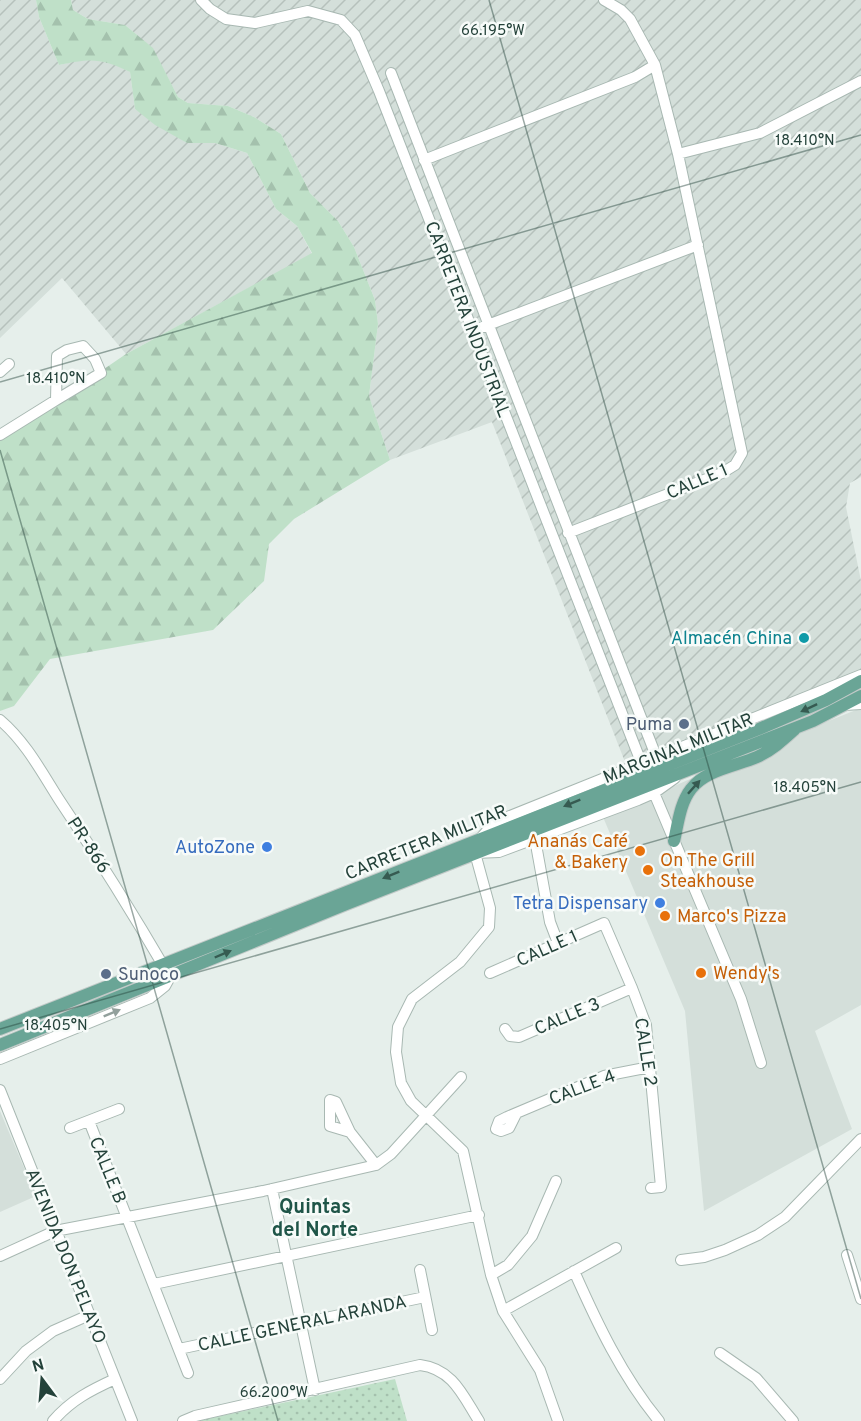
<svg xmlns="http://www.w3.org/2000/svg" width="861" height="1421" font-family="Overpass,sans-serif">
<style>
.built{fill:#d4dfda}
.industrial{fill:url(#industrial-furrows)}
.grass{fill:url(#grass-dots)}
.forest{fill:url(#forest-firs)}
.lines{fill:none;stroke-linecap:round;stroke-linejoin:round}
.minor-casing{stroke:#a8b8b2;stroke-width:12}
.major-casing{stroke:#c2cac8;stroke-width:14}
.minor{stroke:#fff;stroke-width:10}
.major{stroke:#6aa596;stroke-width:12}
.oneway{fill:#365b51}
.oneway2{fill:#92a09c}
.ticks{fill:none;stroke:#24423a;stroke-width:1.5;stroke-opacity:0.45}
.culture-dot{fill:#0f9aa8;stroke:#f7fbf9;stroke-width:2}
.service-dot{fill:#5c6f8a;stroke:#f7fbf9;stroke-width:2}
.shop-dot{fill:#3f7fe0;stroke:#f7fbf9;stroke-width:2}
.food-dot{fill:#e8710a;stroke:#f7fbf9;stroke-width:2}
.labels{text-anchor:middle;stroke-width:5;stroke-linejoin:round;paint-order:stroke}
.street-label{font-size:18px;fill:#24423a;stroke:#f7fbf9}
.culture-label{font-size:18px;fill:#0d838f;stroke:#f7fbf9;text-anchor:end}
.service-label{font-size:18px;fill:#4e5e75;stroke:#f7fbf9;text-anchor:end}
.food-label{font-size:18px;fill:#c56008;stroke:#f7fbf9;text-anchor:start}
.shop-label{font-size:18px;fill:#366cbe;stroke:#f7fbf9;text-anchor:end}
.neighbourhood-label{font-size:20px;font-weight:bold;fill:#1f5548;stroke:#f7fbf9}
.ticks-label{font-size:15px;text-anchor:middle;fill:#24423a;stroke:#f7fbf9;stroke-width:5;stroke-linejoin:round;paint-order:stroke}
</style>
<defs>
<pattern id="industrial-furrows" width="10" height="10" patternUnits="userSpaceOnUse" patternTransform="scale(1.5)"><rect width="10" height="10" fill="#d4dfda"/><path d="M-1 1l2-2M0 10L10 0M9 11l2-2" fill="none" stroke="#b6c1bc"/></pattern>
<pattern id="grass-dots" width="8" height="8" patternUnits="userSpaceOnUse" patternTransform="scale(1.5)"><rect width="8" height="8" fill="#bfe0c8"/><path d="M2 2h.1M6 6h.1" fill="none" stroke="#a4c1ad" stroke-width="1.8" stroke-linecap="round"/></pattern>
<pattern id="forest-firs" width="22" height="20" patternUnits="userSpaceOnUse" patternTransform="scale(1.5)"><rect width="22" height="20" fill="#bfe0c8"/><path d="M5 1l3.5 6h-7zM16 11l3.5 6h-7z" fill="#a4c1ad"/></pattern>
</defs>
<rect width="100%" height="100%" fill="#e6efeb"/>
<path class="built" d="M 861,708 L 861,1005 L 815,1031 L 852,1129 L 704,1211 L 685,1011 L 603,817 L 766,746 Z
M 0,1111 L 36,1196 L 0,1212 Z"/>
<path class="industrial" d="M 0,0 L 36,0 L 39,17 L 59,65 L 85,59 L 109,61 L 130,72 L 135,109 L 187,143 L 215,143 L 247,153 L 276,209 L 297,226 L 312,254 L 126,354 L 62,278 L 0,338 Z
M 71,0 L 861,0 L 861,477 L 850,483 L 846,507 L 861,581 L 861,671 L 625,762 L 492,422 L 390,460 L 369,396 L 378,324 L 375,300 L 354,247 L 338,221 L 310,193 L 281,134 L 254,117 L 228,106 L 188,103 L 178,97 L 152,48 L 125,25 L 88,19 L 73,10 Z"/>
<path class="grass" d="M 395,1379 L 407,1421 L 200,1421 L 202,1420 Z"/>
<path class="forest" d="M 36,0 L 71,0 L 73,10 L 88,19 L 125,25 L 153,48 L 178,97 L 188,103 L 228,106 L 254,117 L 281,134 L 310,193 L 338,221 L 354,247 L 375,300 L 378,324 L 369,396 L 390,460 L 294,519 L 269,544 L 264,581 L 213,630 L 50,659 L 14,706 L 0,711 L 0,440 L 126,354 L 312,253 L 297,226 L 276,209 L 247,153 L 215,143 L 187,143 L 155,125 L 135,109 L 130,72 C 101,58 91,58 59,65 L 39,17 Z"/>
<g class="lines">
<g class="minor-casing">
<path id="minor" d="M 201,0 L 210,9 L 226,19 L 255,23 L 308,11 L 341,20 L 355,35 L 379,91 L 641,762 L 741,999 L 761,1063
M 391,73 L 656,756
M 678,154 L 760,133 L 861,81
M 424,160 L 635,77 L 655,65
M 472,331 L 698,245
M 0,372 L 9,364
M 0,435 L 56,400 L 57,356 L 67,350 L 83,346 L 95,359 L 101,373 L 56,400
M 568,533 L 722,473 L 735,465 L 742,453 L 678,154 L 655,65 L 630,19 L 621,10 L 604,0
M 845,705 L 861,704
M 0,720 C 26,742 42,773 60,801 C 99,859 135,917 170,977 L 165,986 L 150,998 L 0,1059
M 535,839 L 550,922 L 558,943
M 478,841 L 495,822 L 861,675
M 490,973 L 604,923 L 632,988 L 646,1025 L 661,1187 L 651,1188
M 505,1029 L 510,1036 L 519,1037 L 632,988
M 0,1090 L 132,1421
M 330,1100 L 336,1102 L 350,1132 L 330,1126 Z
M 516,1114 L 509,1128 L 501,1131 L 496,1129 L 499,1121 L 507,1117 L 604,1076 L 650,1067
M 89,1121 L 188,1373
M 70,1128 L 119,1109
M 350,1132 L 376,1165
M 272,1189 L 315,1390
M 847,1255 L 861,1299
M 0,1256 L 55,1231 L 263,1191 L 376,1165 L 391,1154 L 461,1077
M 681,1260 L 704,1257 L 725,1250 L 758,1235 L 785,1217 L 861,1139
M 420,1270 L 432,1330
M 574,1271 C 597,1323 622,1376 659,1421
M 491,1275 L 508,1265 L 532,1236 L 556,1181
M 154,1284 L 479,1215
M 503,1311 L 616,1248
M 179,1349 L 425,1297
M 720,1353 L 756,1378 L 793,1421
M 0,1379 L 26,1351 L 53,1331 L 89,1315
M 53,1421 C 71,1400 91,1390 115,1379
M 183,1421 L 195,1416 L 420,1365 C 453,1369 463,1396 479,1421
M 558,1421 L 540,1370 L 503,1311 L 491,1275 L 463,1151 L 411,1101 L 401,1083 L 396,1052 L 398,1027 L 412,999 L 460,962 L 489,927 L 490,908 L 475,853 L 499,852 L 638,800 L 654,793 L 675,778"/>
</g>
<g class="major-casing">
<path id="major" d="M 674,841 C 678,824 680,803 691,789 C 705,770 736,766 757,757 C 771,751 783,740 794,730
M 0,1029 L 759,729 L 826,700 L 861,681
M 0,1045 L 344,905 L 813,721 L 861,696"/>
</g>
<use href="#minor" class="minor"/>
<use href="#major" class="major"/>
</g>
<defs><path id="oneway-solid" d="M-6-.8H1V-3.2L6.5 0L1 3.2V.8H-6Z" transform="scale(1.5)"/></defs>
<g class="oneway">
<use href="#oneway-solid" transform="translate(809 708) rotate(155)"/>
<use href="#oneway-solid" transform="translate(694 787) rotate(-48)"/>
<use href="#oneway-solid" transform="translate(572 803) rotate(158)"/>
<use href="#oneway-solid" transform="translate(391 875) rotate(158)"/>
<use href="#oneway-solid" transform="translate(223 954) rotate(-23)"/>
</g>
<use class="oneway2" href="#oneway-solid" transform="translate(112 1013) rotate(-22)"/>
<path class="ticks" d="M 489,0 L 861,1299M 0,382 L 861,135M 0,450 L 278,1421M 0,1029 L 861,782"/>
<circle class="culture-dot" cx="804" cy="638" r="6"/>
<g class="service-dot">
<circle cx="684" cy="724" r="6"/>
<circle cx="106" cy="974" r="6"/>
</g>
<g class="shop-dot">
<circle cx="267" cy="847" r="6"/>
<circle cx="660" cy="903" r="6"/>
</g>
<g class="food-dot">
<circle cx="640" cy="851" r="6"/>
<circle cx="648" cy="870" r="6"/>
<circle cx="665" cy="916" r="6"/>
<circle cx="701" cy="973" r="6"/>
</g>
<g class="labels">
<g class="street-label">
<text transform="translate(468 319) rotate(69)" y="6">CARRETERA INDUSTRIAL</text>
<text transform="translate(697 481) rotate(-23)" y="6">CALLE 1</text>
<text transform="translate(678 748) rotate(-22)" y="6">MARGINAL MILITAR</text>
<text transform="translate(426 842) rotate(-22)" y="6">CARRETERA MILITAR</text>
<text transform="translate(89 845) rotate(57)" y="6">PR-866</text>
<text transform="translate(547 948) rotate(-24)" y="6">CALLE 1</text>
<text transform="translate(567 1016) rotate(-23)" y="6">CALLE 3</text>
<text transform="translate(646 1052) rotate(81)" y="6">CALLE 2</text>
<text transform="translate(582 1087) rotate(-21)" y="6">CALLE 4</text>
<text transform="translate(108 1170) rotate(68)" y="6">CALLE B</text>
<text transform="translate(66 1256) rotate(68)" y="6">AVENIDA DON PELAYO</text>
<text transform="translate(302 1323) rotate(-12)" y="6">CALLE GENERAL ARANDA</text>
</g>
<g class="culture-label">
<text x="792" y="644">Almacén China</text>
</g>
<g class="service-label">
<text x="672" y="730">Puma</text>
<text x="118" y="980" text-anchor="start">Sunoco</text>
</g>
<g class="food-label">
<text x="628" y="847" text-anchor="end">Ananás Café<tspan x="628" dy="21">&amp; Bakery</tspan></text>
<text x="660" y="866">On The Grill<tspan x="660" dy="21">Steakhouse</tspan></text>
<text x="677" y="922">Marco's Pizza</text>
<text x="713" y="979">Wendy's</text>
</g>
<g class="shop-label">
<text x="255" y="853">AutoZone</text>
<text x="648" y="909">Tetra Dispensary</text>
</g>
<g class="neighbourhood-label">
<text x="315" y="1213">Quintas<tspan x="315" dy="23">del Norte</tspan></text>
</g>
</g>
<g class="ticks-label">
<text x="493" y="35">66.195°W</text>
<text x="805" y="145">18.410°N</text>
<text x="56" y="383">18.410°N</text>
<text x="805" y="792">18.405°N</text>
<text x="56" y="1030">18.405°N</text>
<text x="274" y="1397">66.200°W</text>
</g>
<g transform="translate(42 1379) rotate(344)" stroke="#f7fbf9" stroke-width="4.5" paint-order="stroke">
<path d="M0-4.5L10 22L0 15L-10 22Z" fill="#24423a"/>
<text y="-9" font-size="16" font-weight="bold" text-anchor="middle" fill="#24423a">N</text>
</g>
</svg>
